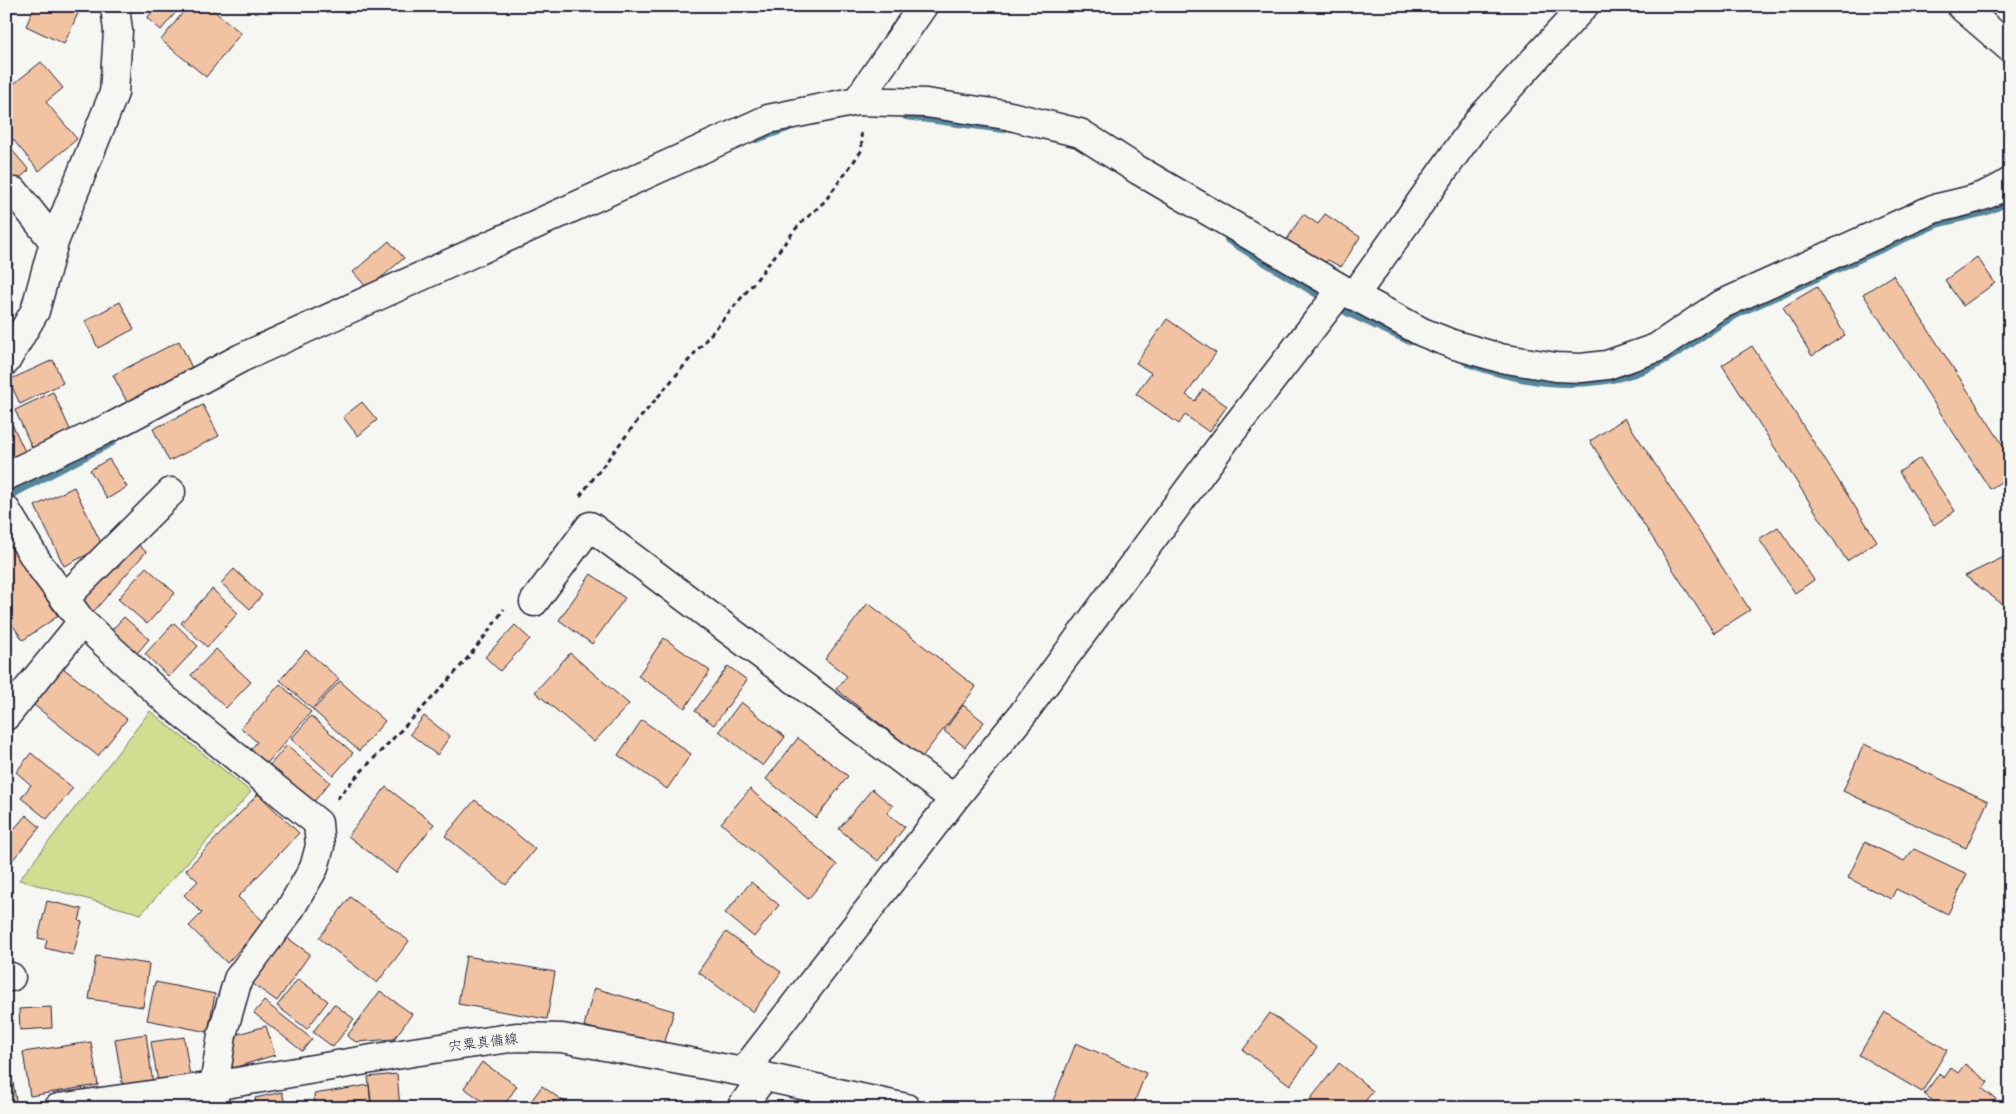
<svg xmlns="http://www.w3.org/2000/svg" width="2016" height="1114" font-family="'Balsamiq Sans','Klee One',sans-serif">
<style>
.green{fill:#d1dd90;stroke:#7a8066}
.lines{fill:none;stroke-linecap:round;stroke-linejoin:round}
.stream{stroke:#578799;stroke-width:10}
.building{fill:#f2c3a2;stroke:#22223b}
.minor-casing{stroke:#22223b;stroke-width:31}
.major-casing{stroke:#22223b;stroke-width:31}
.path{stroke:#22223b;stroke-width:3;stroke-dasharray:5 4;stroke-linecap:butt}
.minor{stroke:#f6f6f2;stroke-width:28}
.major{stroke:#f6f6f2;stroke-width:28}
.labels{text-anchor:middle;stroke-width:4;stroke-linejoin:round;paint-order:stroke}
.street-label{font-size:14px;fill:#22223b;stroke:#f6f6f2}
</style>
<rect width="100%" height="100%" fill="#f6f6f2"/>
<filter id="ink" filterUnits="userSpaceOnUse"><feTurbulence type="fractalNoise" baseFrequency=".02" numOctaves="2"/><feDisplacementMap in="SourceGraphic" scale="10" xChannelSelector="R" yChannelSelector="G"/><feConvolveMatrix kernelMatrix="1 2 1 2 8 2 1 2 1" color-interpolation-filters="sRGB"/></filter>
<g filter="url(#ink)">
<path class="green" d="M 150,711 L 251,792 L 141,914 L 19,880 Z"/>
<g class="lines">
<path class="stream" d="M 906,115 L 1003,128
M 756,138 L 787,127
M 1229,239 L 1349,312 L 1410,340
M 1468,362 C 1534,386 1605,393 1668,357 C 1694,342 1716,323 1743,310 L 1936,223 L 1985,211 L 2010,200
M 6,496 L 112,441"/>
</g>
<path class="building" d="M 35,6 L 70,6 L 79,11 L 64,44 L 26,26 Z
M 157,6 L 181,6 L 161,30 L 147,18 Z
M 188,6 L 208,6 L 241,33 L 206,77 L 161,40 Z
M 41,62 L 63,88 L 46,102 L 77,139 L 39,171 L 6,131 L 6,90 Z
M 6,143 L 29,170 L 8,188 L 6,186 Z
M 1303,214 L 1318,224 L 1325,214 L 1360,237 L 1341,267 L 1328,260 L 1322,265 L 1286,241 Z
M 389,241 L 404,258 L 368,289 L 353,272 Z
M 6,252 L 13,265 L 6,268 Z
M 1977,257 L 1995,283 L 1963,306 L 1945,280 Z
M 1893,275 L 2010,456 L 2010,476 L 1990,489 L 1863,294 Z
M 1817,287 L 1845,335 L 1812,356 L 1783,307 Z
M 120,302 L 134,329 L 98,348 L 85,321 Z
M 1167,319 L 1216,353 L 1186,395 L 1195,401 L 1203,389 L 1227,406 L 1209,432 L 1185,415 L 1179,424 L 1136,394 L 1151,373 L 1136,363 Z
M 179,341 L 192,368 L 127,402 L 113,375 Z
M 1752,346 L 1877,541 L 1847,561 L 1722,365 Z
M 53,360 L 63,383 L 20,404 L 9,380 Z
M 53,392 L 73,436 L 35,454 L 15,410 Z
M 362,402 L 377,420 L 358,436 L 343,417 Z
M 203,405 L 219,436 L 169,461 L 153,429 Z
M 1625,418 L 1750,610 L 1714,633 L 1590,441 Z
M 12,424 L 29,460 L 6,463 L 6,427 Z
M 1920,458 L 1955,511 L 1934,525 L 1899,472 Z
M 109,459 L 127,487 L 107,499 L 90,470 Z
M 74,487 L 103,547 L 64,566 L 35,506 Z
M 1778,527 L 1814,580 L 1795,593 L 1759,539 Z
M 132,539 L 146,552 L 93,612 L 78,600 Z
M 6,541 L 58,616 L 23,640 L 6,616 Z
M 2010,554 L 2010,610 L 1965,576 Z
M 146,567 L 175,593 L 147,624 L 118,599 Z
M 234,569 L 262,595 L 250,609 L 221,583 Z
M 591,574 L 625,598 L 592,644 L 559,620 Z
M 212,589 L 238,613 L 207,647 L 181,623 Z
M 868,603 L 976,687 L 922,757 L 836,689 L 847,676 L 825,659 Z
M 124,617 L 149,639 L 133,658 L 107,635 Z
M 174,623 L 198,646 L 169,677 L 145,654 Z
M 515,625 L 530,639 L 500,671 L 485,657 Z
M 664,638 L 710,671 L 685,708 L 638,676 Z
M 216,649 L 251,682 L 226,708 L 191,675 Z
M 306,650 L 339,679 L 312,709 L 280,680 Z
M 570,653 L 629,704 L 594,742 L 535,692 Z
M 728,666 L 747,680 L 714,725 L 695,711 Z
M 63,668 L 127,719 L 98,756 L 34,705 Z
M 340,681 L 385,721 L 359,751 L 313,710 Z
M 280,684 L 311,712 L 263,768 L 247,754 L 257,742 L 241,728 Z
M 741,702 L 785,737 L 763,766 L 719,731 Z
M 963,705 L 984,722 L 965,747 L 944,731 Z
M 311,716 L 353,753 L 333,776 L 291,739 Z
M 424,716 L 450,736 L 437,755 L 410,734 Z
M 642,720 L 691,754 L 667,789 L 618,755 Z
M 798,738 L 848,776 L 816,818 L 766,779 Z
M 1864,744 L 1988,801 L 1966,848 L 1843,791 Z
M 287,745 L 330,782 L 308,809 L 264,772 Z
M 31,753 L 73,788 L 47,819 L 21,798 L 31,785 L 16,772 Z
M 386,787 L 434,824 L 396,873 L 348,836 Z
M 750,789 L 837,865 L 808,899 L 721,823 Z
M 872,789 L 893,806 L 887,813 L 905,827 L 878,861 L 839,829 Z
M 258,794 L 299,833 L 238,897 L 265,923 L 227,963 L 189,926 L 202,913 L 184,895 L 198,881 L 186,870 Z
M 475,800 L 535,849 L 506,885 L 445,836 Z
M 26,815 L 40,827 L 6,868 L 6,833 L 9,835 Z
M 1865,842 L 1904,861 L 1914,849 L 1967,874 L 1948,914 L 1896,889 L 1891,899 L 1848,878 Z
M 6,871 L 11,872 L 6,886 Z
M 751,882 L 779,905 L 754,937 L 725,913 Z
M 350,897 L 409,941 L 377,983 L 319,938 Z
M 47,901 L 82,909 L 79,921 L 82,922 L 73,955 L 45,948 L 47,940 L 38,938 Z
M 6,905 L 12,906 L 6,925 Z
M 726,932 L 781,972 L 753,1012 L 698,972 Z
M 283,935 L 310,954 L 277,1001 L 249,981 Z
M 96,956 L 149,964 L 143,1007 L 89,999 Z
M 466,956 L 555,972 L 547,1019 L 458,1004 Z
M 298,979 L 328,1001 L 307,1029 L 277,1006 Z
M 155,982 L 215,994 L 208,1032 L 147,1020 Z
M 594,988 L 674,1011 L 663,1048 L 584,1026 Z
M 380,991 L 412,1014 L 394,1039 L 356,1042 L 347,1036 Z
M 264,1001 L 312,1039 L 302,1051 L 254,1013 Z
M 334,1004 L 354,1019 L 333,1047 L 313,1032 Z
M 51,1007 L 52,1028 L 20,1030 L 19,1009 Z
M 1885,1012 L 1947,1050 L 1922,1092 L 1859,1055 Z
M 1270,1013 L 1317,1048 L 1290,1085 L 1243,1050 Z
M 266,1026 L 275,1055 L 233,1068 L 224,1038 Z
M 146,1034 L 153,1084 L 123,1088 L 115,1039 Z
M 184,1037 L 190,1077 L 158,1082 L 151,1042 Z
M 91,1042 L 98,1085 L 30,1096 L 23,1052 Z
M 1076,1043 L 1146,1073 L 1132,1108 L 1050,1108 Z
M 482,1062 L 517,1086 L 502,1108 L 492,1108 L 464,1088 Z
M 1339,1063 L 1373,1091 L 1360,1108 L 1315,1108 L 1308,1102 Z
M 6,1064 L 10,1064 L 16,1101 L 6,1103 Z
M 1965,1064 L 1988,1082 L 1983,1089 L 1996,1099 L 1990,1108 L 1942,1108 L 1924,1094 L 1939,1074 L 1944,1078 L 1951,1068 L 1958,1073 Z
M 397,1074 L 400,1108 L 372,1108 L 368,1077 Z
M 369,1085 L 371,1108 L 315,1108 L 314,1094 Z
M 542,1086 L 573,1108 L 526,1108 Z
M 282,1092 L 286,1108 L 257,1108 L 255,1098 Z
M 178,1100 L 180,1108 L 149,1108 Z
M 250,1100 L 251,1108 L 224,1108 L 224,1103 Z
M 666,1102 L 673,1108 L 661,1108 Z
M 1182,1102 L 1214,1108 L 1181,1108 Z"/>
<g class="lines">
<g class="minor-casing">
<path id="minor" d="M 1961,6 L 2010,48
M 857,101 L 923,6
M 6,197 L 15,192 L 54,242
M 1354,296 L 1479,120 L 1584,6
M 6,361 L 35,311 L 54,242 L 114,93 L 118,31 L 115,6
M 6,476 L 113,426 L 241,358 L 768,119 L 857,101 L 926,103 L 1006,115 L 1080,133 L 1138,170 L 1342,289 L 1422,332 L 1452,344 L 1500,358 L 1556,367 L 1581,368 L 1607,365 L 1656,348 L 1718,306 L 1933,209 C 1960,203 1987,198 2010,182
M 6,510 L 38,563 L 82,622 L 167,701 L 318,823 L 320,846 L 314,868 L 289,911 L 238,979 L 222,1035 L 214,1086 L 214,1108
M 65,598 L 171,492
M 534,602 L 590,526 L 954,799
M 6,716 L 82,622
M 6,976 L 11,977
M 743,1072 L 954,799 L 1022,715 L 1226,439 L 1342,289
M 741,1108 L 764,1076"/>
</g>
<g class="major-casing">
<path id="major" d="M 58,1108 L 214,1086 L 413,1052 L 516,1037 L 562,1038 L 743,1072 L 906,1108"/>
</g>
<path class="path" d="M 580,496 L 635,424 L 753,284 L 798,226 L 825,201 L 862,150 L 861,131
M 337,799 C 357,774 380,753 402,729 C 439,692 475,653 504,609"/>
<use href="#minor" class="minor"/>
<use href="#major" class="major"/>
</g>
</g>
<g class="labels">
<g class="street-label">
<text transform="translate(483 1042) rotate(-7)" y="5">宍粟真備線</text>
</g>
</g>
<rect width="2016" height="1114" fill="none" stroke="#f6f6f2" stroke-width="25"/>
<rect x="12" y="12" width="1991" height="1089" fill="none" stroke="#22223b" stroke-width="2" filter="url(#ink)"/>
</svg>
